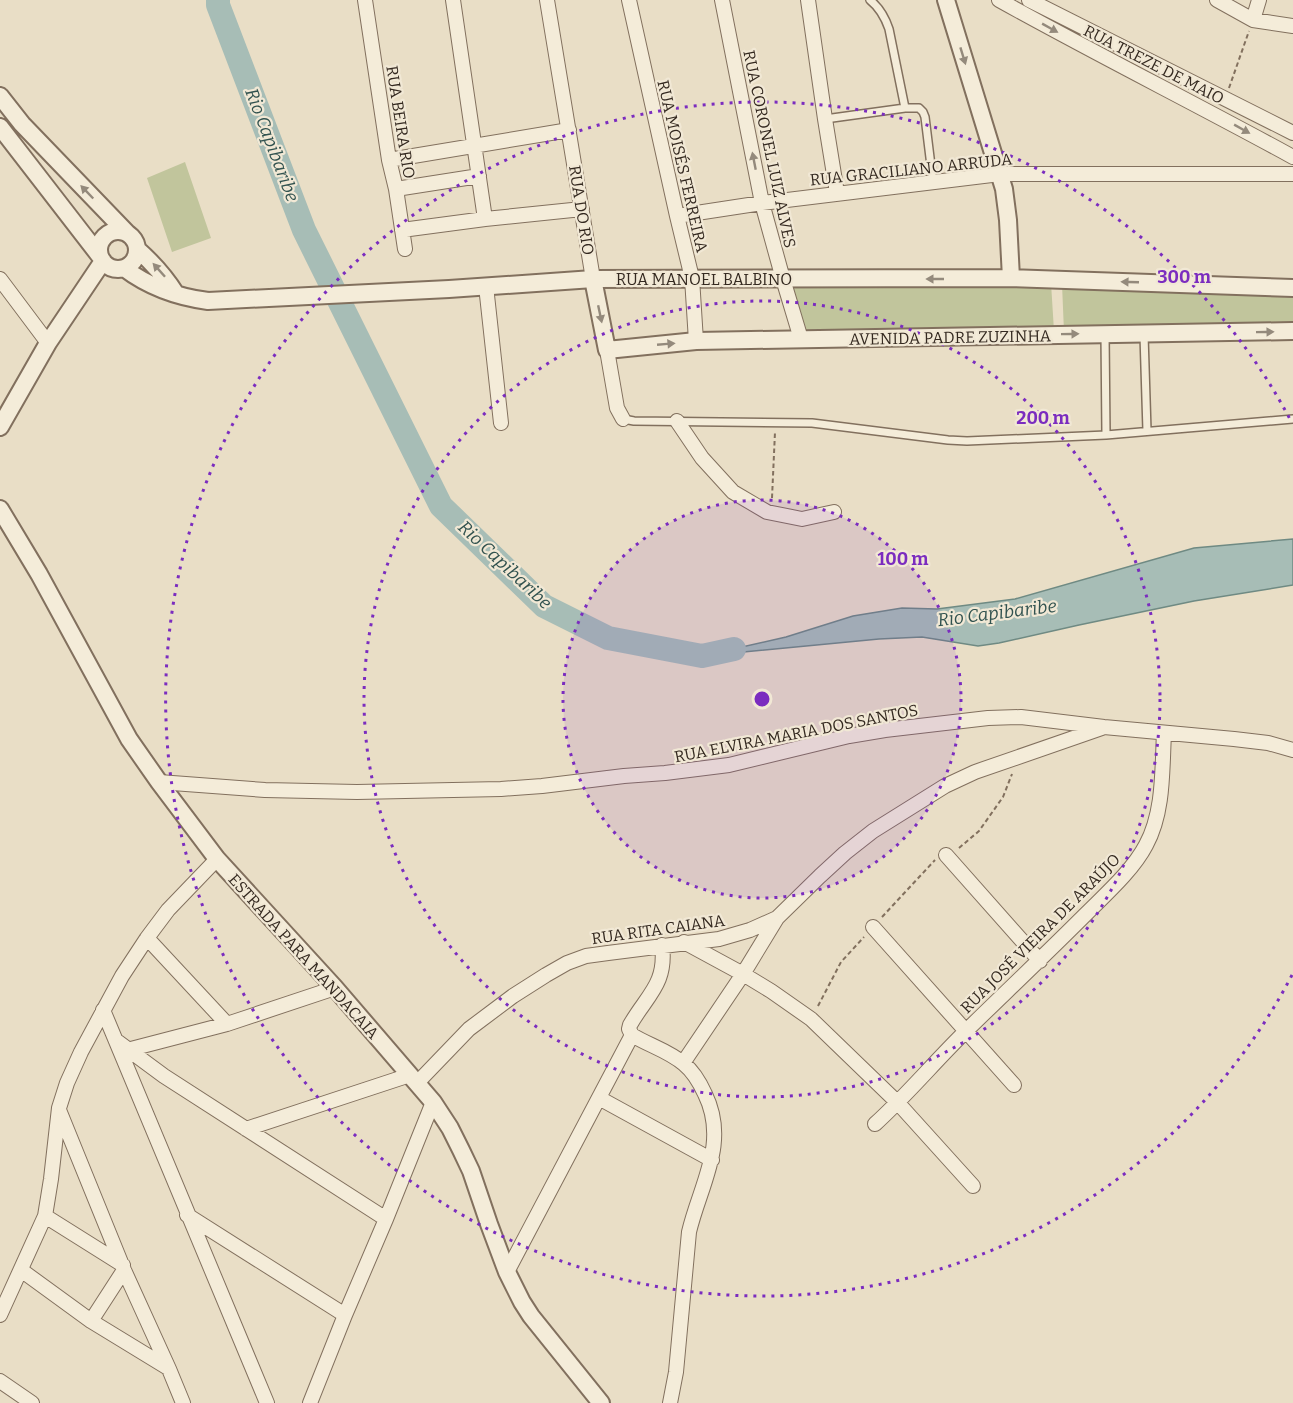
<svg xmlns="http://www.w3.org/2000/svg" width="1293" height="1403" font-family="Bitter,serif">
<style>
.green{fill:#c1c59c}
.water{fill:#a7bdb6;stroke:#6f8a83;stroke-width:1.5}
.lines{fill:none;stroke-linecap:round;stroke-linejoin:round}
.river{stroke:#a7bdb6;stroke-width:24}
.service-casing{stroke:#82705e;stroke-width:10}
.minor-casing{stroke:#82705e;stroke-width:16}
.tertiary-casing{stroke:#82705e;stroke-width:20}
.path{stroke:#82705e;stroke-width:2;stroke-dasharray:4.5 3;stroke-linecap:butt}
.service{stroke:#f4ecd9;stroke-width:7}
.minor{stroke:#f4ecd9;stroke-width:14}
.tertiary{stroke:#f4ecd9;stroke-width:16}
.oneway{fill:#948a7c}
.ring{fill:none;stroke:#7b2cbf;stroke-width:3;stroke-dasharray:3 6}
.labels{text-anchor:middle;stroke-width:4.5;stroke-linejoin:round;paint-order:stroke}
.street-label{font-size:16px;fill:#342920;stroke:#f1e8d5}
.water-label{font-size:18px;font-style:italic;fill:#31524f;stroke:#f1e8d5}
.centre{fill:#7b2cbf;stroke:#f1e8d5;stroke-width:3}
.ring-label{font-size:18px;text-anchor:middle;font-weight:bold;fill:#7b2cbf;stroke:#f1e8d5;stroke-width:4.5;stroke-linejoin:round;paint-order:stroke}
</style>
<rect width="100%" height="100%" fill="#e9dec6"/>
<path class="green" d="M 185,162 L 211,238 L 172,252 L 147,178 Z
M 787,282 L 1051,283 L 1054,331 L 804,337 Z
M 1062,284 L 1293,292 L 1293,328 L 1064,332 Z"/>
<path class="water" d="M 1293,539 L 1293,585 L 1194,601 L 1079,625 L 999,643 L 978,646 L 922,637 L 879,639 L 702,656 L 786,637 L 853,616 L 902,608 L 937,609 L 1015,599 L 1194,548 Z"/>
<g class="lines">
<path class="river" d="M 218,0 L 218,5 L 304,230 L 441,506 L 544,606 L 608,638 L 702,656 L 734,649"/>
<g class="service-casing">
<path id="service" d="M 870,0 C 880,8 885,17 889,29 L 905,108
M 825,119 L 905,108 L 919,108 L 923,112 L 925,117 L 933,182
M 1105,334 L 1106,435
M 1144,335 L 1147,431
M 623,419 L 634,421 L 812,423 L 948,440 L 967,441 L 1106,435 L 1293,419"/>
</g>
<g class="minor-casing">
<path id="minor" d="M 365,0 L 389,160 L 396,189 L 405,249
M 453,0 L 485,219
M 547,0 L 593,279
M 629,0 L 677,216 L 692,278 L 696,341
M 722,0 L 762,203 L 783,279 L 801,339
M 808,0 L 825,119 L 837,193
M 999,0 C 1096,54 1196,104 1293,157
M 1029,0 L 1293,133
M 1217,0 L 1253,20 L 1293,26
M 1253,20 L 1259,0
M 389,160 L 569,130
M 396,189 L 479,176
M 677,216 L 762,203 L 1000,174 L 1293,174
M 402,230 L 485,219 L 582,209
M 0,279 L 48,343
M 486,286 L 501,423
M 607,350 L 617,408 L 623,419
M 677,421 L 702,458 L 733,492 L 767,512 L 802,519 L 834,512
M 159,782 L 265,790 L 357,792 L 501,789 L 542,786 L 624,776 L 665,773 L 729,765 L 849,736 L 885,730 L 988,718 L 1021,717 L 1104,727 L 1234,739 L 1268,743 L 1293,750
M 946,855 L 1040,961
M 873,927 L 1014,1085
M 147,938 L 227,1024
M 684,942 L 743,974 L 771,991 L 811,1019 L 898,1103 L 973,1186
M 103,1010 C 157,1141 211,1272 267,1403
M 632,1035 C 648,1045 669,1051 684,1064 C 694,1072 700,1083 705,1094 C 729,1143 700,1185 689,1232 L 676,1372 L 670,1403
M 118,1042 L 164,1076 L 386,1219
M 127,1050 L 227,1024 L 335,988
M 683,1063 L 743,974 L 777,918
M 417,1083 L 469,1029 L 513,996 L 546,975 L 567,963 L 586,956 L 608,953 L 719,939 L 750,930 L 777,918 L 820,876 L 845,853 L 873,831 L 945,786 L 975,772 L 1102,728
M 599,1098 L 712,1160
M 59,1110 L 124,1270 L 169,1369 L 183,1403
M 875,1124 C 908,1094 936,1060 968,1029 C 1007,991 1047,953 1086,914 C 1106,894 1133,870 1146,845 C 1164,812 1162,770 1164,733
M 246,1129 L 410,1075
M 187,1215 L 345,1315
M 45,1216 L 123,1265
M 21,1270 L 91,1321 L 168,1368
M 507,1272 L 632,1035 L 629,1029 L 630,1025 C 647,995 667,984 662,945
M 0,1315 L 45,1216 L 51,1179 L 59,1108 L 67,1083 L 81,1052 L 122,976 L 147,938 L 168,910 L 217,859
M 91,1321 L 124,1270
M 0,1381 L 32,1403
M 310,1403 L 345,1315 L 386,1219 L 433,1102"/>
</g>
<g class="tertiary-casing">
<path id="tertiary" d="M 946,0 L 1004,189 L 1008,220 L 1011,278
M 0,96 L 22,124 L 128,234
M 0,127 L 99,255
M99 250a19 19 0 1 1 38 0a19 19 0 1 1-38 0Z
M 137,249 C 153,263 164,275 176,294
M 124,268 C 149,287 177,297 208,301 L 449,289 L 593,279 L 1011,278 L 1293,288
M 593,279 L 607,350 L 696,341 L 1293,331
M 0,427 L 48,343 L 103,261
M 0,509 L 39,574 L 129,739 L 159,782 L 217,859 L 335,988 L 433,1102 L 450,1128 L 461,1150 L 471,1171 L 489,1224 L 507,1272 L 522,1302 L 531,1316 L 601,1403"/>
</g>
<path class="path" d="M 1229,88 L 1249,31
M 772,498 L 775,432
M 959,848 L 979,831 L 1003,797 L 1012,774
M 882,917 L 935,860
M 818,1006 L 841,962 L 864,937"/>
<use href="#service" class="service"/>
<use href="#minor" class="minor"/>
<use href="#tertiary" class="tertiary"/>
</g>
<defs><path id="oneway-solid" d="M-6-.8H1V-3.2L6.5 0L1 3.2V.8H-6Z" transform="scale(1.5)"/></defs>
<g class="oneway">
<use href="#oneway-solid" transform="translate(1050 28) rotate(29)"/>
<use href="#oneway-solid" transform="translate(963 56) rotate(73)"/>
<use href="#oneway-solid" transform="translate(1242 129) rotate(29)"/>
<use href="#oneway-solid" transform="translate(754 161) rotate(-101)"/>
<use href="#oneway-solid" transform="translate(87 192) rotate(-134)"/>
<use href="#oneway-solid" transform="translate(159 270) rotate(-132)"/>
<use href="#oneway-solid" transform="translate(935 279) rotate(180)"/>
<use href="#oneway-solid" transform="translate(1130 282) rotate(-178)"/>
<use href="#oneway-solid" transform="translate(600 314) rotate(78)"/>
<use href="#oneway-solid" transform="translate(1265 332) rotate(-1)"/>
<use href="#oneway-solid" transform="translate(1070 334) rotate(-1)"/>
<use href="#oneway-solid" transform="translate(666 344) rotate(-5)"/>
</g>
<circle cx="762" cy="699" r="199" fill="#7b2cbf" fill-opacity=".12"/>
<g class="ring">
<circle cx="762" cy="699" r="199"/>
<circle cx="762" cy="699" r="398"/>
<path d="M1292 975A597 597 0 1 1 1292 423"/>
</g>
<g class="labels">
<g class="street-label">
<text transform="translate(1154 64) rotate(27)" y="6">RUA TREZE DE MAIO</text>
<text transform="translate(401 122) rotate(81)" y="6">RUA BEIRA RIO</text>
<text transform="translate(770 149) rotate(78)" y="6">RUA CORONEL LUIZ ALVES</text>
<text transform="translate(683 166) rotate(77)" y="6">RUA MOISÉS FERREIRA</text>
<text transform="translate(911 169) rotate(-6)" y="6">RUA GRACILIANO ARRUDA</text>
<text transform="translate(582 210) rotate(81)" y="6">RUA DO RIO</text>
<text x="704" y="285">RUA MANOEL BALBINO</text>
<text transform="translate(950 337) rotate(-1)" y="6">AVENIDA PADRE ZUZINHA</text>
<text transform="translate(796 733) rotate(-11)" y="6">RUA ELVIRA MARIA DOS SANTOS</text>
<text transform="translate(658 929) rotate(-8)" y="6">RUA RITA CAIANA</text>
<text transform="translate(1040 933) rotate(-45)" y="6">RUA JOSÉ VIEIRA DE ARAÚJO</text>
<text transform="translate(304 956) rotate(48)" y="6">ESTRADA PARA MANDACAIA</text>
</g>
<g class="water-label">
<text transform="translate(272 145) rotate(69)" y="6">Rio Capibaribe</text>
<text transform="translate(505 565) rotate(43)" y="6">Rio Capibaribe</text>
<text transform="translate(997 613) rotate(-7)" y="6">Rio Capibaribe</text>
</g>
</g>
<circle cx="762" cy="699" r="9" class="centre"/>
<g class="ring-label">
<text x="1184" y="283">300 m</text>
<text x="1043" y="424">200 m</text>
<text x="903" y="565">100 m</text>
</g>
</svg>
